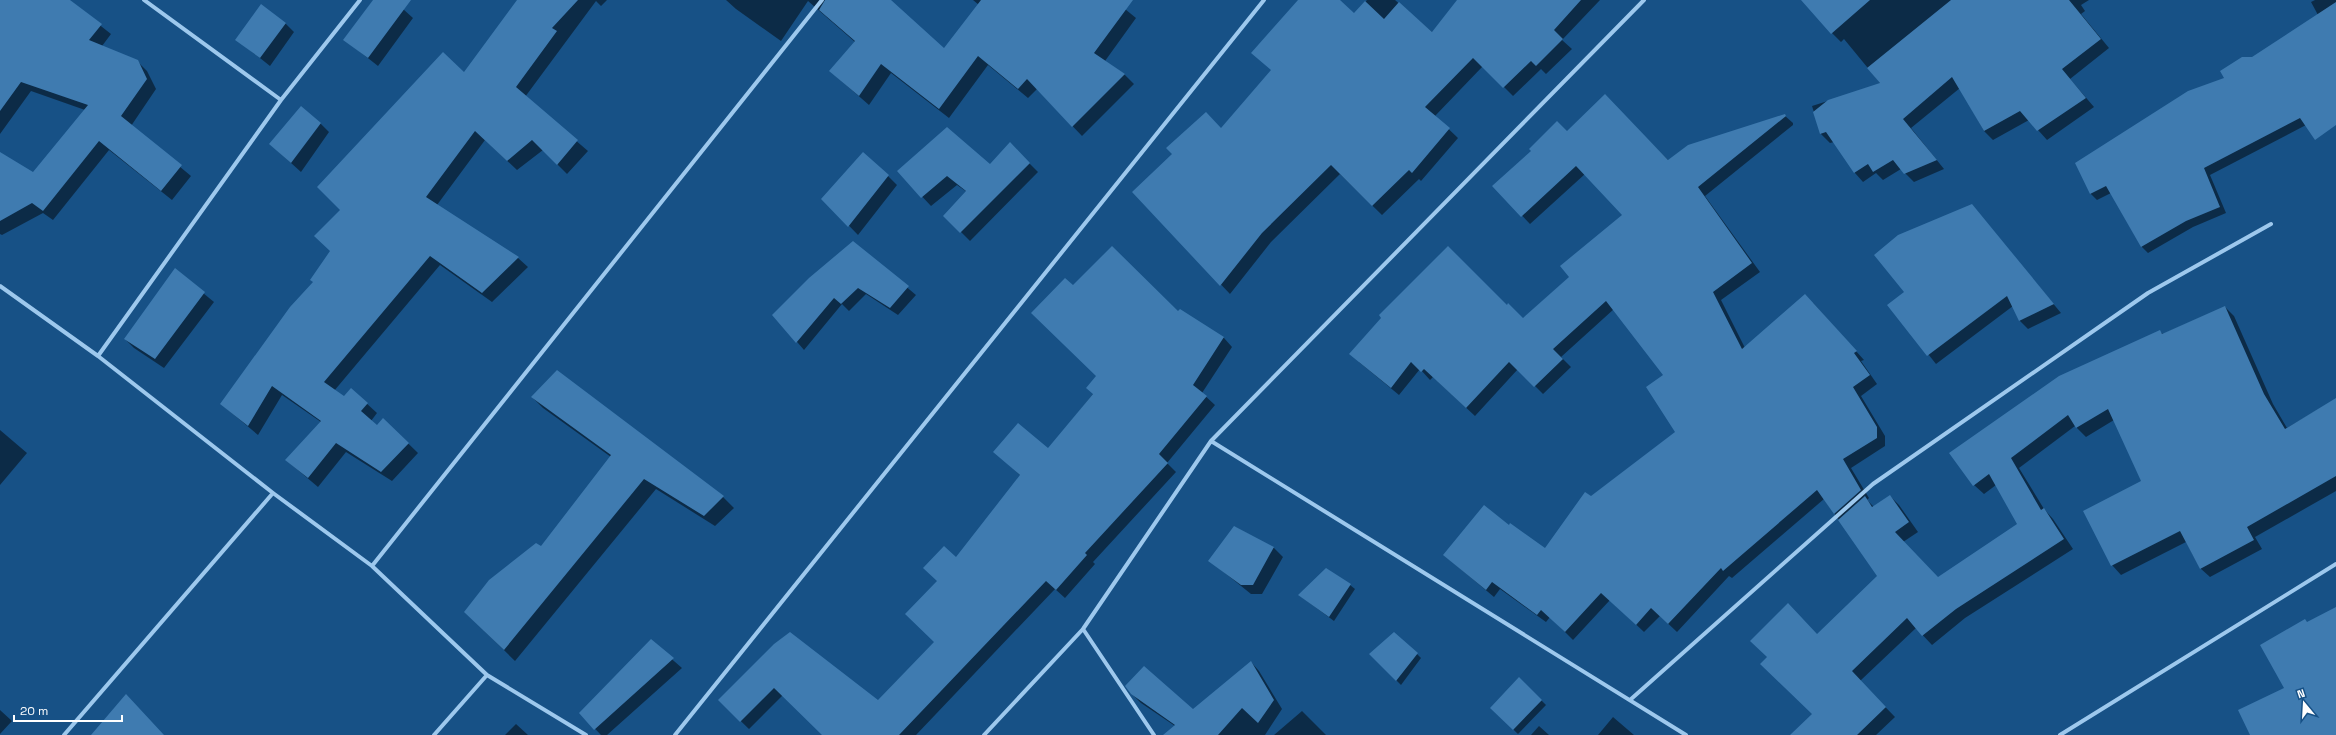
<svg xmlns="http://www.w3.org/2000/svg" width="2336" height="735" font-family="'Space Grotesk',sans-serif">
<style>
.shadow{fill:#0007}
.building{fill:#3f7bb0}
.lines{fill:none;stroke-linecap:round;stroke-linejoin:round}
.street{stroke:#9dc8ed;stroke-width:4}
</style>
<rect width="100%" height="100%" fill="#175186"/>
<path class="shadow" d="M 0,0 L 68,0 L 111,34 L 102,46 L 137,61 L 147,71 L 156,89 L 131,126 L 191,176 L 172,200 L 109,150 L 53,220 L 43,213 L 2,235 L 0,234 L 0,153 L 33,174 L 85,110 L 31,91 L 0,134 Z
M 374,0 L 393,0 L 413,18 L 378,66 L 345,40 Z
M 519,0 L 607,0 L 601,6 L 596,1 L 525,97 L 588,151 L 567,174 L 543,150 L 517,170 L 485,140 L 437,205 L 518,258 L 528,267 L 492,302 L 440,265 L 334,391 L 344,397 L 352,390 L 377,413 L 371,421 L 377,427 L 383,419 L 418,453 L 392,481 L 346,452 L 318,487 L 286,460 L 321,422 L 282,395 L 258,435 L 221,404 L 314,282 L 331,252 L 341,210 L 465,73 Z
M 726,0 L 889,0 L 944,49 L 979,5 L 973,0 L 1114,0 L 1136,18 L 1105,61 L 1124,74 L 1134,84 L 1082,136 L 1037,89 L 1028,98 L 988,65 L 949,118 L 891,73 L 869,105 L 830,71 L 855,42 L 808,1 L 781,41 L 736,9 Z
M 1302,0 L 1339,0 L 1354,14 L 1367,0 L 1395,0 L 1433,33 L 1459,0 L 1600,0 L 1562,40 L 1572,49 L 1546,74 L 1541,69 L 1513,96 L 1483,66 L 1435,116 L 1458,138 L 1421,181 L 1419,179 L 1382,215 L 1340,174 L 1271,242 L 1230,294 L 1133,192 L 1221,129 L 1272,70 Z
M 1805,0 L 2089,0 L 2081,5 L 2085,11 L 2081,14 L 2109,48 L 2070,79 L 2094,107 L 2047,140 L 2029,120 L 1993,140 L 1984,131 L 1960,88 L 1911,128 L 1944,169 L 1914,182 L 1901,169 L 1883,180 L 1876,173 L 1863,182 L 1855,173 L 1834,142 L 1830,143 L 1821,134 L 1812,106 L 1881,84 L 1844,39 L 1841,42 L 1832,33 L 1804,1 Z
M 2315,0 L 2336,0 L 2336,116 L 2306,125 L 2210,175 L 2226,213 L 2193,227 L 2148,253 L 2141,246 L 2111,193 L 2097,200 L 2090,193 L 2226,78 L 2252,58 L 2318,15 L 2311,2 Z
M 285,23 L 294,32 L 270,66 L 236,39 Z
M 1605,96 L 1670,162 L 1784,115 L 1793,123 L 1793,125 L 1705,196 L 1760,272 L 1721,300 L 1745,348 L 1813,303 L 1864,360 L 1861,361 L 1877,384 L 1861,396 L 1885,436 L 1885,446 L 1851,468 L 1869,498 L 1867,500 L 1874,507 L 1890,496 L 1899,505 L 1918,532 L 1903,542 L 1938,578 L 2019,524 L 1996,485 L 1984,494 L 1974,485 L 2160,332 L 2163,334 L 2225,307 L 2234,316 L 2273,404 L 2287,428 L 2336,399 L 2336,491 L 2255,537 L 2262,549 L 2210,577 L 2200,568 L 2186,542 L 2121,575 L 2112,565 L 2142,482 L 2114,420 L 2086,437 L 2075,426 L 2019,468 L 2044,509 L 2053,519 L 2073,549 L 1965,618 L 1932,645 L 1916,628 L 1860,681 L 1895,717 L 1876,735 L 1791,735 L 1813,714 L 1817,635 L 1879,576 L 1824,499 L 1732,578 L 1729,576 L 1677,632 L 1660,616 L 1644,632 L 1610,600 L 1573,640 L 1550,617 L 1546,622 L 1500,589 L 1494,597 L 1444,555 L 1509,527 L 1546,550 L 1591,497 L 1677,432 L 1665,375 L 1614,309 L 1561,357 L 1571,367 L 1543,394 L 1518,369 L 1475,416 L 1433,377 L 1430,380 L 1420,369 L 1399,395 L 1359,362 L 1507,306 L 1523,319 L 1570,277 L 1623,215 L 1585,174 L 1530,224 L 1494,186 L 1567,132 Z
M 320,123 L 329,132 L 301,172 L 270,144 Z
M 1010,144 L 1038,172 L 970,241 L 954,225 L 967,192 L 957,185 L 931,206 L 899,172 L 990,166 Z
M 888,176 L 897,185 L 858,235 L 823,199 Z
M 1972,206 L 2061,313 L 2028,329 L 2020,321 L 2013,306 L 1936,364 L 1889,305 L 1906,292 Z
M 853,242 L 916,295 L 898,315 L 866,294 L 849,311 L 842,304 L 804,350 L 774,315 Z
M 175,270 L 214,302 L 164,368 L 134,348 L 125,339 Z
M 1073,287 L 1178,313 L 1180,310 L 1224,338 L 1232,347 L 1202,393 L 1215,405 L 1167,463 L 1176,472 L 1093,562 L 1095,564 L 1065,598 L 1055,589 L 916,735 L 823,735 L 783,695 L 749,729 L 719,700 L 775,644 L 878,701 L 935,642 L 938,582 L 1021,476 L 995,452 L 1048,450 L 1093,394 L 1097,376 Z
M 532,397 L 723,497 L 734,508 L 715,526 L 656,489 L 515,661 L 465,612 L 541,547 L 611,457 L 543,408 Z
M 0,430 L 27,453 L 0,485 Z
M 1235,527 L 1274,548 L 1283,557 L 1262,594 L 1251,594 L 1210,561 Z
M 1350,585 L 1355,589 L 1334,621 L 1299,595 Z
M 651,641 L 682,668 L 607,735 L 601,735 L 580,713 Z
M 1370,654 L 1417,654 L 1421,658 L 1401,685 Z
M 1251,662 L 1259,671 L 1282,709 L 1265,735 L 1168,735 L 1175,726 L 1141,703 L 1132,694 L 1193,711 Z
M 1519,678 L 1546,705 L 1518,734 L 1491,708 Z
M 0,710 L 12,721 L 0,734 Z
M 1302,711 L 1326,735 L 1274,735 Z
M 1613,717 L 1634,735 L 1598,735 Z
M 516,724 L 528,735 L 505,735 Z
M 1539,726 L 1549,735 L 1531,735 Z"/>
<path class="building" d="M 0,0 L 70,0 L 102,24 L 89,40 L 138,60 L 147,79 L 121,116 L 182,165 L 161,191 L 99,141 L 43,211 L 32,203 L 0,221 L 0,152 L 33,172 L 88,105 L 21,82 L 0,111 Z
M 373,0 L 411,0 L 368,58 L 343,40 Z
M 517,0 L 578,0 L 552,28 L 557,31 L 516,87 L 578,140 L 557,165 L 532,140 L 507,161 L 475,131 L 426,197 L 519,257 L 482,293 L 430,256 L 324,382 L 344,396 L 351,388 L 368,403 L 361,411 L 377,425 L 383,418 L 409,443 L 381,472 L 336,443 L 308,478 L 285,460 L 321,421 L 272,386 L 248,426 L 220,404 L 290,307 L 313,282 L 310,280 L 330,251 L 314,236 L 340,210 L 317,187 L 443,52 L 464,72 Z
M 825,0 L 891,0 L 944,48 L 981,0 L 1133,0 L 1094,53 L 1125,74 L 1072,127 L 1027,79 L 1018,89 L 978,56 L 939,109 L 881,64 L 859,96 L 829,71 L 855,41 L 819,10 Z
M 1298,0 L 1340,0 L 1354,13 L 1365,1 L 1384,19 L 1399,2 L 1432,32 L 1457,0 L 1581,0 L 1554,30 L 1563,39 L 1536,66 L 1531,61 L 1503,88 L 1473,58 L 1425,107 L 1450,128 L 1412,173 L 1409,170 L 1372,206 L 1331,165 L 1262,233 L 1220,286 L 1132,192 L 1172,154 L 1166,148 L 1206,112 L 1221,128 L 1271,70 L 1251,53 Z
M 1801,0 L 1870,0 L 1831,34 Z
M 1951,0 L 2069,0 L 2101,39 L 2062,69 L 2086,98 L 2037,131 L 2020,111 L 1984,131 L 1952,77 L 1903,119 L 1937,160 L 1904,174 L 1893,160 L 1873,172 L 1868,164 L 1854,173 L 1826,132 L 1820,134 L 1813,112 L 1828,100 L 1880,83 L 1867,68 Z
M 2336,2 L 2336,125 L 2315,140 L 2300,118 L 2204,168 L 2220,207 L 2186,221 L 2141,247 L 2106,186 L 2090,194 L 2075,163 L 2188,91 L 2224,78 L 2220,71 L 2242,57 L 2252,57 Z
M 261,4 L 286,23 L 260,58 L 235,40 Z
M 1605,94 L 1668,160 L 1688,145 L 1785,114 L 1786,116 L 1698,187 L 1752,263 L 1713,292 L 1742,349 L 1805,294 L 1857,351 L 1854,353 L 1870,375 L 1853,387 L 1877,427 L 1877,438 L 1843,459 L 1861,490 L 1834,514 L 1817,490 L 1723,571 L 1721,568 L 1668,624 L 1651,608 L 1636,625 L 1601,593 L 1565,632 L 1541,610 L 1537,615 L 1492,582 L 1486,590 L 1443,555 L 1484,505 L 1509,525 L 1510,523 L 1545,548 L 1585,492 L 1591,496 L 1675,432 L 1646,387 L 1663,375 L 1606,301 L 1553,349 L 1563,359 L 1534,387 L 1509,362 L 1466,408 L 1424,369 L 1421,372 L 1411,362 L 1391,388 L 1349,354 L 1381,318 L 1379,315 L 1448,246 L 1507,305 L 1508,303 L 1523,318 L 1569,277 L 1560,266 L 1622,215 L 1576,166 L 1521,217 L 1492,186 L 1531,151 L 1529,149 L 1557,121 L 1567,131 Z
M 301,106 L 321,123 L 291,163 L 269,144 Z
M 947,127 L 990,164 L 1010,142 L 1030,163 L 960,233 L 943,216 L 966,191 L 947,176 L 921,198 L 897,171 Z
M 863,152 L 889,175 L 848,227 L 821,199 Z
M 1972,204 L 2054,304 L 2019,321 L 2007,296 L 1927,356 L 1887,305 L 1904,292 L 1874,255 L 1898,235 Z
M 853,241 L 909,286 L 890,308 L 858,288 L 841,304 L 834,298 L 796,343 L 772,315 L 809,278 Z
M 1112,246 L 1178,311 L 1180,309 L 1224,337 L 1193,385 L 1207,396 L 1159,454 L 1168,463 L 1085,553 L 1087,555 L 1056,590 L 1046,581 L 899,735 L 822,735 L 774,688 L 740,722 L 718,700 L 774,644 L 790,632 L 878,700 L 934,642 L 905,614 L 937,581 L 923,568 L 944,546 L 956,557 L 1020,475 L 993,452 L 1018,423 L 1048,448 L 1093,394 L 1086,388 L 1096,376 L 1031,313 L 1065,278 L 1073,285 Z
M 175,268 L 205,292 L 155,359 L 124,339 Z
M 2225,306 L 2264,394 L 2285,429 L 2336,398 L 2336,476 L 2247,527 L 2254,540 L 2200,569 L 2180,531 L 2111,566 L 2083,511 L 2141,481 L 2108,409 L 2076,428 L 2068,415 L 2011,458 L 2041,510 L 2044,508 L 2064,539 L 1956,609 L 1922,636 L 1907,618 L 1852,671 L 1886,707 L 1857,735 L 1790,735 L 1812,714 L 1760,664 L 1767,657 L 1750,641 L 1788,603 L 1817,634 L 1877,576 L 1838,520 L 1865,496 L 1872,507 L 1890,495 L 1909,522 L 1895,532 L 1938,577 L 2017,524 L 1989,474 L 1973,486 L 1949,453 L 2059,376 L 2160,330 L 2162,334 Z
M 557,370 L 724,496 L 704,516 L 644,479 L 504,650 L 464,612 L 489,580 L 536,543 L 541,546 L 611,455 L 531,397 Z
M 1234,526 L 1274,547 L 1253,585 L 1241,585 L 1208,561 Z
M 1326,568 L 1351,584 L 1329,617 L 1298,595 Z
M 2336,607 L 2336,735 L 2250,735 L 2238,710 L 2284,688 L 2260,645 L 2305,619 L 2307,622 Z
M 1394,632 L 1418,653 L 1396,681 L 1369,654 Z
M 651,639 L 674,658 L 594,730 L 579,713 Z
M 1251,661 L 1274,700 L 1258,723 L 1242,708 L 1218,735 L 1163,735 L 1175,725 L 1131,694 L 1125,686 L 1144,666 L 1193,709 Z
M 1519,677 L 1542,700 L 1513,730 L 1490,708 Z
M 126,694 L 164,735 L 91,735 Z"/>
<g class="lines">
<path class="street" d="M 144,0 L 281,100
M 0,286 L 98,356 L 273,493 L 372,566 L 487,675 L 586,735
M 98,356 L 281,100 L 360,0
M 1211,441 L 1686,735
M 372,566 L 822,0
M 1083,629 L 1154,735
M 1630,700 L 1873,484 L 2148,293 L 2271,224
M 64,735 L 273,493
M 434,735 L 487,675
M 675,735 L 1264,0
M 984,735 L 1083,629 L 1211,441 L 1644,0
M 2060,735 L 2336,564"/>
</g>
<g transform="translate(2304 703) rotate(342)" stroke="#175186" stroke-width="3" paint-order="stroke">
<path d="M0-3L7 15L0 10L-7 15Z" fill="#ffffff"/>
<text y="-6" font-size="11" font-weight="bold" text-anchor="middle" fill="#ffffff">N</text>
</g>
<path d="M14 715v6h108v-6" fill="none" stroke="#ffffff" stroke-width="2"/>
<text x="20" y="715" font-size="12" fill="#ffffff" stroke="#175186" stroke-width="3" paint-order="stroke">20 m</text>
</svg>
